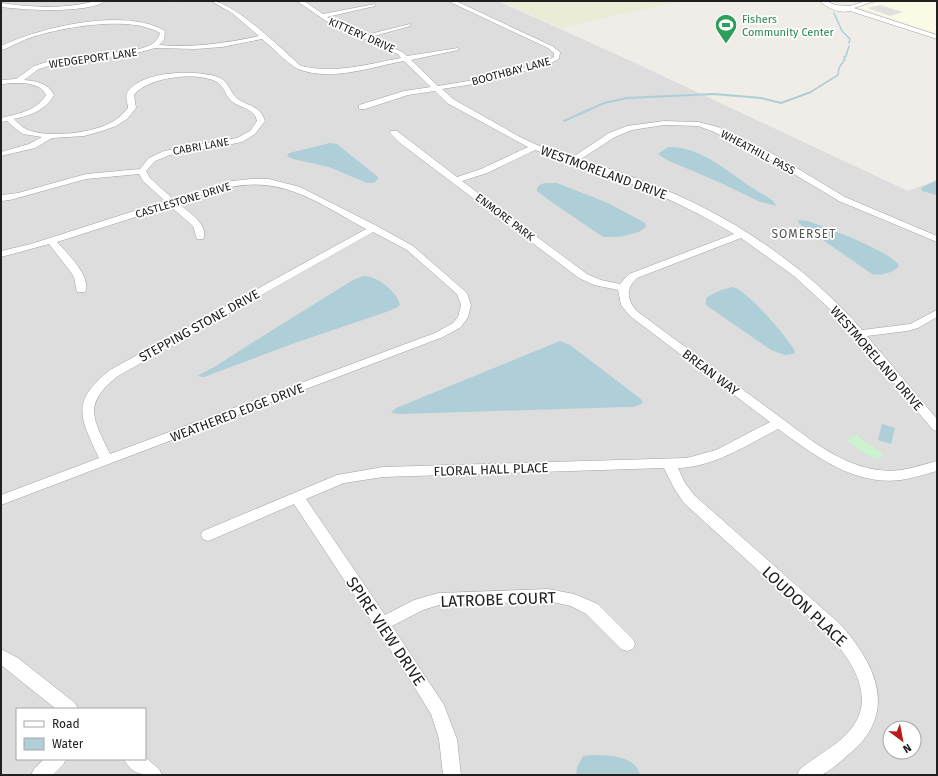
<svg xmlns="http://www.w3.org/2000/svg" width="938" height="776" font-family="'Fira Sans',sans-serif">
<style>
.residential{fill:#dedddd;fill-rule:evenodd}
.education{fill:#fbfbe5}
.farmland{fill:#eaecd6}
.park{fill:#cbf3cf}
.parking{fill:#e0e0e0}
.water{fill:#aeced8}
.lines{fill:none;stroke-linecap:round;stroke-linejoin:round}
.stream-far1{stroke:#aeced8;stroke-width:1.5}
.stream{stroke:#aeced8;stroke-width:2}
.minor-casing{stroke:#a1a1a1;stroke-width:1}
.minor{fill:#fff;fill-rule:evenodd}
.labels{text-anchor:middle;stroke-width:3.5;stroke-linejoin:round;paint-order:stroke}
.far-leisure-label{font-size:11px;fill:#27864d;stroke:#fff;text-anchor:start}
.far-street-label{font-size:11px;fill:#202020;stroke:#fff}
.far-neighbourhood-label{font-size:12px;letter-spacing:1px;fill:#535353;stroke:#fff}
.street-label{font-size:13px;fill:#202020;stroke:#fff}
.near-street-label{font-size:16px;fill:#202020;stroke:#fff}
</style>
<rect width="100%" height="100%" fill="#f0ede8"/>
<path class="residential" d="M 1,1 L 172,1 L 181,8 L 173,1 L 498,1 L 631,61 L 908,191 L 937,180 L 937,775 L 1,775 ZM 17,709 L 145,709 L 145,759 L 17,759 ZM 890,728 L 914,728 L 914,752 L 890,752 Z"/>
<path class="education" d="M 883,1 L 937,1 L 937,34 L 858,7 Z"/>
<path class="farmland" d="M 501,1 L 680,1 L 560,28 Z"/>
<path class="park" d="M 857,434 L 860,438 L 882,453 L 882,455 L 876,459 L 872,458 L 848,442 L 848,440 Z"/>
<path class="parking" d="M 880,5 L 903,12 L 890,16 L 867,8 Z"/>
<path class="water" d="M 330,143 L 337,144 L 378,177 C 377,183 373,183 367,183 L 329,167 L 293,159 L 287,156 L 289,153 Z
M 668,147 C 701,146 728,172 754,189 C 761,194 772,197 776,206 L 758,201 L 721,183 L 667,160 L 658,154 Z
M 937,180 L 937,195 L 922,191 L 921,188 Z
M 546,183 L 557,183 L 608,203 L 645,223 L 646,227 L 639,232 L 620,237 L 603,237 L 553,203 L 537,191 L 537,188 L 541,184 Z
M 798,220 L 808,221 C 826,228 892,251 899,266 C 893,273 880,276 872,274 L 801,225 L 798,222 Z
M 363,276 C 376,275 397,291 400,305 L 396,308 L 389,311 L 292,344 L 204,377 L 197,376 L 216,366 L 250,344 L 353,280 Z
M 733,287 C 747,290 787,337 795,351 L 794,354 L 785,355 L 771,350 L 706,305 L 706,298 C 715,292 723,289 733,287 Z
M 560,341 L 570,345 L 641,399 L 643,403 L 634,407 L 625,407 L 401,414 L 391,413 L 396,408 Z
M 882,424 L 895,428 L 891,444 L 878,440 Z
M 590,755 C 607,755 636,755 640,775 L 576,775 L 577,767 L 583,756 Z"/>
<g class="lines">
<path class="stream-far1" d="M 834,13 L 842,31 L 850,39 L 849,43
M 809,93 L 838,75 L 839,68 L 845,59 L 844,57 L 846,56 L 849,46"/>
<path class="stream" d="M 564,121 L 604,103 L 627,98 L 714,94 L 761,98 L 781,103 L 811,92"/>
<g class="minor-casing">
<path id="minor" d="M 96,1 L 106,1 C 86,14 25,10 1,7 L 1,3 C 33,8 65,9 96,1 Z
M 211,1 C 233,1 283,50 301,66 C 335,74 368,64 401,58 L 398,54 L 326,21 L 297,1 L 304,1 L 323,14 L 375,4 L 375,6 L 327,17 L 366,35 L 410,24 L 410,26 L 371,37 L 402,52 L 407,56 L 458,48 L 458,50 L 411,60 L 438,86 L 474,80 L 543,63 L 554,57 L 554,53 L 548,48 L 448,1 L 456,1 L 552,46 L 560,52 L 559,59 L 547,65 L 474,84 L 442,89 L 453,99 L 520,137 L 537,145 L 573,157 L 609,133 L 627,126 L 664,121 L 698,122 L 718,127 L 775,155 L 845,197 L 937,236 L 937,242 L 839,201 L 769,159 L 712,131 L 698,126 L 664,125 L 632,130 L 615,137 L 581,159 C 625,174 669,189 710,211 C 765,240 822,283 862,330 L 910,324 L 937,310 L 937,317 L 918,328 L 907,331 L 867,336 L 937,419 L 937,431 L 933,430 L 842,320 L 794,276 L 741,238 L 637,278 C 625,289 627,301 638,312 L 815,443 C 841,460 869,474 901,470 C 913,468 925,464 937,461 L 937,471 C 925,474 913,478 901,480 C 854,486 814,455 778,429 C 747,445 714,467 678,468 L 685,483 L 694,495 L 840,624 C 877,665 899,714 848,755 C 842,760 829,772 821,775 C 815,776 804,775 797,775 L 800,769 C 816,756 837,746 851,729 C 877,697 851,659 828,634 L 684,503 L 674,488 L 664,468 L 383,477 L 344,483 L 306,499 L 385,615 L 414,600 L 439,593 L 548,589 L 574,594 L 598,604 L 633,639 L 635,644 L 633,649 L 627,651 L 621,649 L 586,614 L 571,606 L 548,601 L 439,605 L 423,610 L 392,626 L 444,705 L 457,739 L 461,775 L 443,775 L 439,739 L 431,714 L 405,672 L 294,504 L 213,539 L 208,541 L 203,539 L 201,535 L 203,531 L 337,475 L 383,467 L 687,458 L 716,450 L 770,422 L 630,316 L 621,305 L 618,290 L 594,285 L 579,278 L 400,143 L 390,133 L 391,131 L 397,131 L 457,177 L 481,169 L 528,147 L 447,103 L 435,91 L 408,95 L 365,109 L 359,109 L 359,105 L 404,91 L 431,87 L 404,61 C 371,67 331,82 298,69 C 289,65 271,46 262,39 L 222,47 L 196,49 L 155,48 L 126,56 L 59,63 L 39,69 L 24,80 C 36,81 48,83 54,95 C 45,111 31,115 14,119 C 18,123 22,127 26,129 C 47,139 93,133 112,122 C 119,118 123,114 128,108 C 128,103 125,98 127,93 C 140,70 199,69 220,78 C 229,82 230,93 238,99 C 249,107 260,105 265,121 L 255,134 L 242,142 L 222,146 L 170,155 L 155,161 L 146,171 L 150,178 L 173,199 L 232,181 L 251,179 L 269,179 L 300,187 L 377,226 L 413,246 L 467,293 L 471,305 L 468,317 L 461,327 L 443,337 L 1,505 L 1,495 L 99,458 C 80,417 70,402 110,370 L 366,229 C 321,205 285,176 231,187 C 213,190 196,198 178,203 C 187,211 210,225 203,239 L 197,239 L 193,226 L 170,206 L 57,242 C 66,252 93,278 85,292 L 77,292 L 74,277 L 70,271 L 49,244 L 1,257 L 1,251 L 31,244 L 165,201 L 143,181 L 139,174 L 86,179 L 10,200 L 1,201 L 1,195 L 18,193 L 86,174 L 140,169 L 149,158 L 164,151 L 237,138 L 250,131 L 257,121 C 254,109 244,109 234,103 C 226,98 225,87 217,82 C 198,71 147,77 134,95 L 136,108 L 127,119 L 116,126 L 102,131 L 84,136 L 52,138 L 35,148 L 1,156 L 1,152 L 29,144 L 42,137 L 23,134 L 16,129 L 7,121 L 1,122 L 1,118 C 17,114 37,111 46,95 C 39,80 15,83 1,84 L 1,80 L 16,79 L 34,66 L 53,60 L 139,49 C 149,46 157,44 160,33 C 131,15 64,27 32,37 C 22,40 12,47 1,50 L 1,46 C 41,27 125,7 165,31 L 164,40 L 159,45 C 193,48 226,43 259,36 L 232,13 ZM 535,150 C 604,173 671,195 734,234 L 629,274 L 620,284 L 601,280 L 587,274 L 462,181 L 487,173 ZM 373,232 L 407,250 L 457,294 L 461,305 L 458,317 L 453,323 L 435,333 L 110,454 C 92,417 83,404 118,376 Z
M 819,1 L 826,1 L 835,5 L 850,6 L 866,1 L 875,1 L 854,8 L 937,35 L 937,39 L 850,11 C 839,14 828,8 819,1 Z
M 1,649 L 18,658 L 75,703 L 78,709 L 56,709 L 1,665 Z
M 145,757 L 159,769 L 162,775 C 145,775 132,776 124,759 L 145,759 Z
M 44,759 L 66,759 L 63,765 L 53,775 L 31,775 L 34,769 Z"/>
</g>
<use href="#minor" class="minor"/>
</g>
<defs>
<g id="stadium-pin" transform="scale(1.15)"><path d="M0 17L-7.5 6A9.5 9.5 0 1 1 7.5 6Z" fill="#2e9e5b" stroke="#fff"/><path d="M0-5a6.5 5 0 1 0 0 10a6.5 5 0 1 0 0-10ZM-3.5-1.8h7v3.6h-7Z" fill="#fff"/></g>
</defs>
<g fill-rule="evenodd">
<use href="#stadium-pin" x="726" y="25"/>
</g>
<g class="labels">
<g class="far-leisure-label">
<text x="742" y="23">Fishers<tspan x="742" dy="13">Community Center</tspan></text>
</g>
<g class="far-street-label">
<text transform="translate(362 35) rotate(24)" y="4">KITTERY DRIVE</text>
<text transform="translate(93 58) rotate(-8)" y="4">WEDGEPORT LANE</text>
<text transform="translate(511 71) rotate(-15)" y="4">BOOTHBAY LANE</text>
<text transform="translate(201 146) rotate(-10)" y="4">CABRI LANE</text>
<text transform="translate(758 152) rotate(28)" y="4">WHEATHILL PASS</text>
<text transform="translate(183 200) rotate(-17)" y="4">CASTLESTONE DRIVE</text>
<text transform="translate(505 217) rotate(37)" y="4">ENMORE PARK</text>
</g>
<g class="far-neighbourhood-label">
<text x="804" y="238">SOMERSET</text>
</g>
<g class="street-label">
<text transform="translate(604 172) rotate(20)" y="5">WESTMORELAND DRIVE</text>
<text transform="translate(199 325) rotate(-29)" y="5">STEPPING STONE DRIVE</text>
<text transform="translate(877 358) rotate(49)" y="5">WESTMORELAND DRIVE</text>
<text transform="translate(711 372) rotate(37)" y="5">BREAN WAY</text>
<text transform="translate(237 412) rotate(-21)" y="5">WEATHERED EDGE DRIVE</text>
<text transform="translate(491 469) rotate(-2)" y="5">FLORAL HALL PLACE</text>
</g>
<g class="near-street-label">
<text transform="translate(498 599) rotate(-2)" y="6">LATROBE COURT</text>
<text transform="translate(805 606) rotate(43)" y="6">LOUDON PLACE</text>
<text transform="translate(386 631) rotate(56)" y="6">SPIRE VIEW DRIVE</text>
</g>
</g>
<rect width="938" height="776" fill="none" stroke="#202020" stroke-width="4"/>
<rect x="16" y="708" width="130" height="52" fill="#ffffff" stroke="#a6a6a6"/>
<rect x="24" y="721" width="20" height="6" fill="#ffffff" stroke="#a6a6a6"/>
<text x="52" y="728" font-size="12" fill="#202020">Road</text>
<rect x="24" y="738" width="20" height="12" fill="#aeced8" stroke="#a6a6a6"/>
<text x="52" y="748" font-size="12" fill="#202020">Water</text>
<g transform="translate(902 740) rotate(148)"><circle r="19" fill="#ffffff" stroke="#a6a6a6"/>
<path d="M0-3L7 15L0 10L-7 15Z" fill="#b81b19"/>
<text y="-6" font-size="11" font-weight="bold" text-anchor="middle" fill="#202020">N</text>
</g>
</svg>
